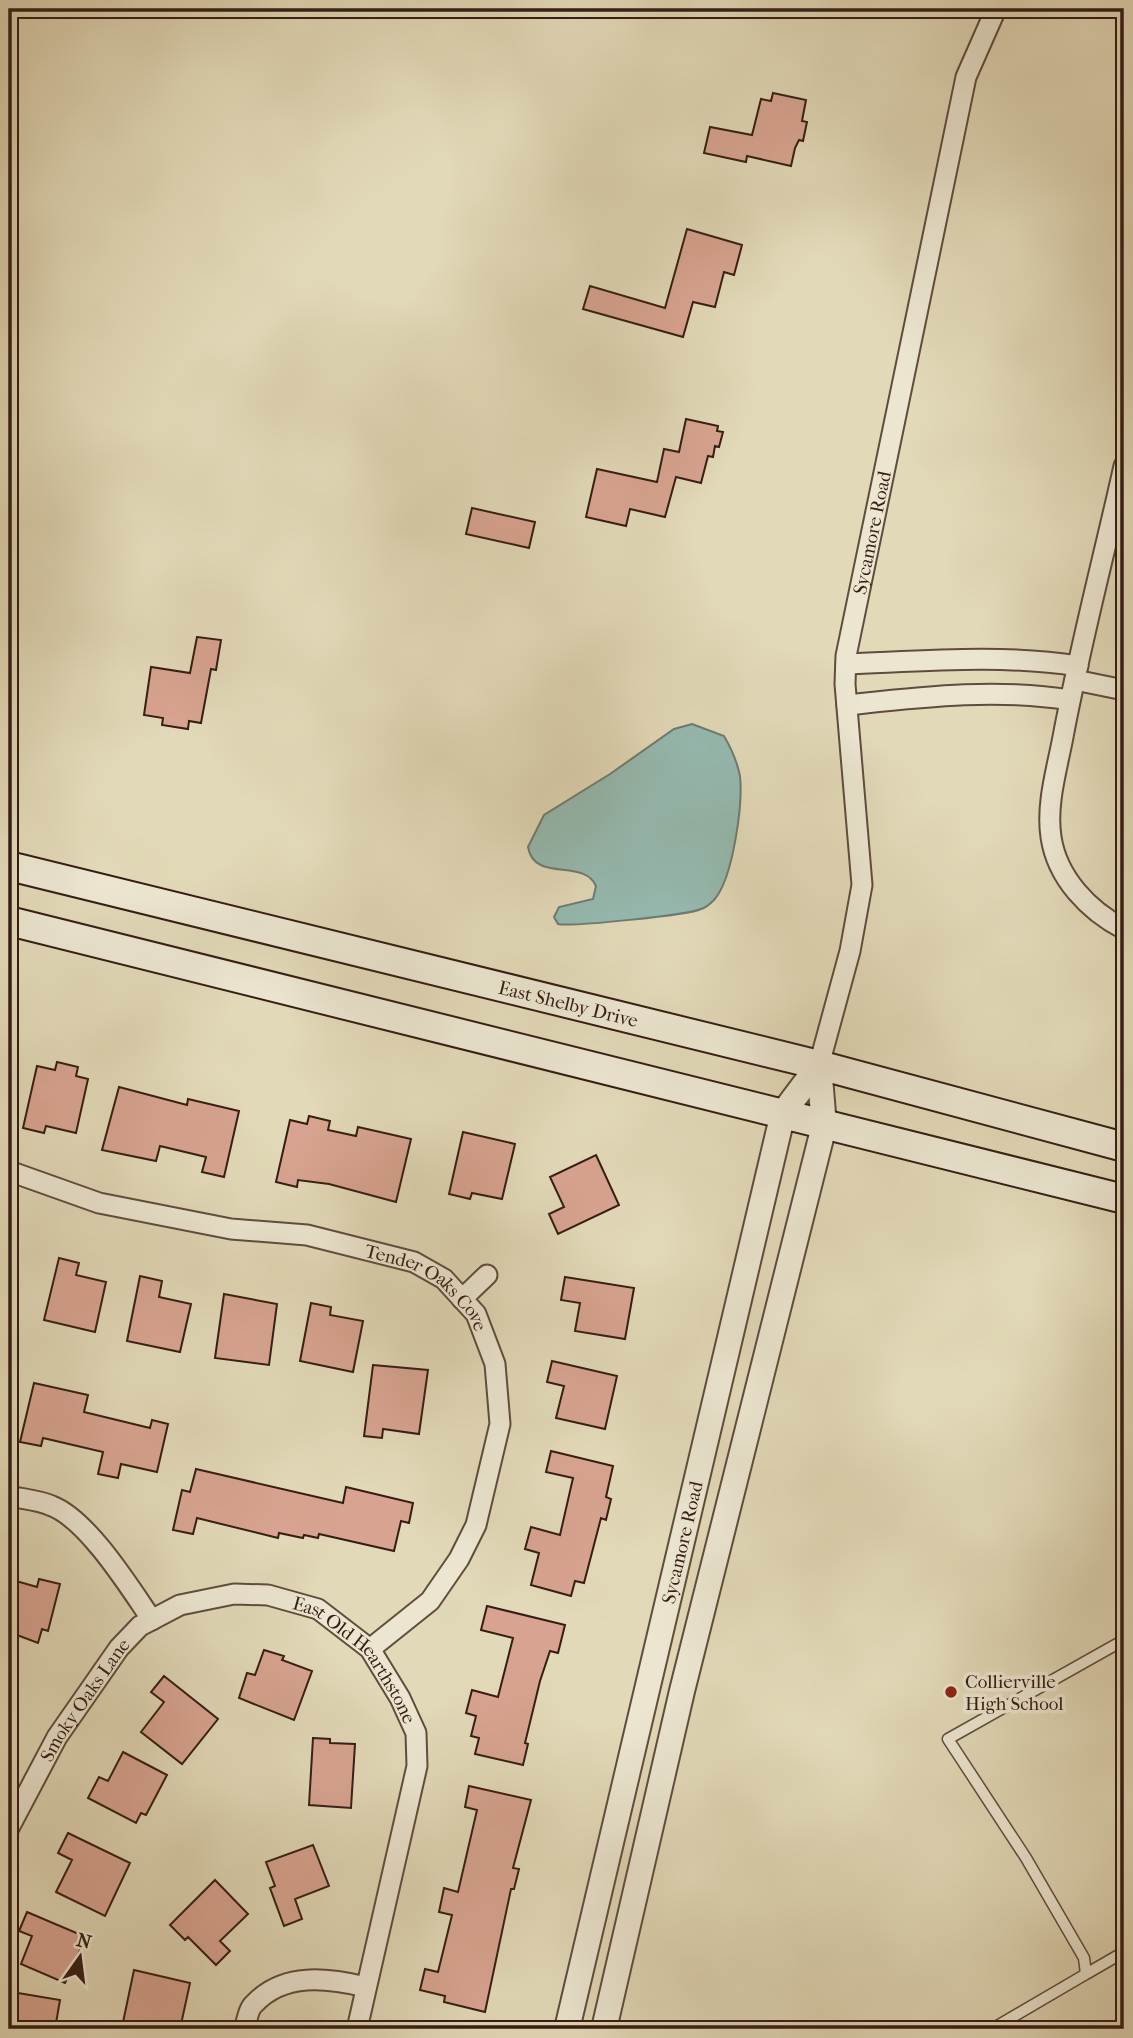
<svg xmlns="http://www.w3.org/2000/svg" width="1133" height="2038" font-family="'IM FELL French Canon',serif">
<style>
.water{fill:#95bab0;stroke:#6f7b71;stroke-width:2}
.building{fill:#d8a491;stroke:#351d13;stroke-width:2}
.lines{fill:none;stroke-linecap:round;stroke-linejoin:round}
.service-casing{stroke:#604c3c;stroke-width:13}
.minor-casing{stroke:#604c3c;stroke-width:23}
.tertiary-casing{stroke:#604c3c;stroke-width:28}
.secondary-casing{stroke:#351d13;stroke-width:32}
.service{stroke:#ece6d1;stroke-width:10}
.minor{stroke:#ece6d1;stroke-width:19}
.tertiary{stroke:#ece6d1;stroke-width:24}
.secondary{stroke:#ece6d1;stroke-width:28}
.poi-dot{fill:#8f2418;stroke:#ece6d1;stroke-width:2.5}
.labels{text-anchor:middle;stroke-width:7;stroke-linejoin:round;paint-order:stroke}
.street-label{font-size:19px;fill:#351d13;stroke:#ece6d1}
.poi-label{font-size:19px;fill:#351d13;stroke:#ece6d1;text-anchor:start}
</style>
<rect width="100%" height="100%" fill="#e2d9b8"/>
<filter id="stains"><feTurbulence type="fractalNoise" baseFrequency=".00286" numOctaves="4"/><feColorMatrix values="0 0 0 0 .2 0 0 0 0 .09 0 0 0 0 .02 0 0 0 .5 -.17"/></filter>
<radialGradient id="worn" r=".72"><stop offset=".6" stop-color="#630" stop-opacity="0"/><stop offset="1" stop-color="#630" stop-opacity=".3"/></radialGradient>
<path class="water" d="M 692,724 L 724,736 C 731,748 737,761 740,776 C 743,804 733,879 714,900 C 711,903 705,908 701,909 C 689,915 571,927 558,924 L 554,917 L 559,907 L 593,899 L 596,886 C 584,858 534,883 528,847 L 544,815 L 610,774 L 674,729 Z"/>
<path class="building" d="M 773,93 L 806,100 L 802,121 L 807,122 L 803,141 L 799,140 L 795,148 L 791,166 L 747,156 L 746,162 L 704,153 L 710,127 L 752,135 L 761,99 L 771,101 Z
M 687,229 L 742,245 L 734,275 L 724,272 L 715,307 L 693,302 L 683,337 L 583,309 L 590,286 L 665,308 Z
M 686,419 L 718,426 L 717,431 L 723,432 L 719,447 L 715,446 L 713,457 L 708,456 L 701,483 L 676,477 L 665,517 L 630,509 L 626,526 L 586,517 L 597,469 L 657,482 L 664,449 L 679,452 Z
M 472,508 L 535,522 L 529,548 L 466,534 Z
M 197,637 L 221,640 L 216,670 L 211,669 L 201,723 L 189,721 L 188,729 L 162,725 L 163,718 L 144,715 L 151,667 L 190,673 Z
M 57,1062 L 78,1067 L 76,1076 L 88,1079 L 76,1133 L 46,1126 L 44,1133 L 23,1128 L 37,1066 L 55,1070 Z
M 119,1087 L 187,1105 L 188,1099 L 239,1111 L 224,1177 L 202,1172 L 206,1157 L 160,1146 L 156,1161 L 102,1150 Z
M 309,1116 L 330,1121 L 328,1130 L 356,1136 L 358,1127 L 411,1139 L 396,1202 L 329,1184 L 298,1180 L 297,1187 L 276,1182 L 290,1120 L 307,1124 Z
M 463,1132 L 515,1144 L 502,1199 L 472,1193 L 470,1199 L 449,1194 Z
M 596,1155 L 619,1205 L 558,1234 L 549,1214 L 564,1207 L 550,1177 Z
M 59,1258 L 79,1263 L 76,1275 L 106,1282 L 95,1332 L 44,1320 Z
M 140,1276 L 162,1281 L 159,1297 L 191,1304 L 180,1352 L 127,1341 Z
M 565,1277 L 634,1288 L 625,1339 L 575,1331 L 580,1303 L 561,1300 Z
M 224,1294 L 277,1304 L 269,1365 L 215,1358 Z
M 311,1303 L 331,1307 L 330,1315 L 363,1321 L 353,1372 L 300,1361 Z
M 552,1361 L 617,1376 L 605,1429 L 556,1418 L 564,1386 L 547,1382 Z
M 373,1365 L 428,1370 L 419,1434 L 383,1429 L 382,1438 L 364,1436 Z
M 34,1383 L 88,1395 L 84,1412 L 150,1428 L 152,1420 L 168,1424 L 157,1472 L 121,1464 L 118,1478 L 98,1474 L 103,1452 L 43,1438 L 41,1446 L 20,1442 Z
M 551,1451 L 613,1466 L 606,1497 L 611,1499 L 606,1520 L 601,1518 L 584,1583 L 575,1581 L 571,1596 L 531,1585 L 539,1553 L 525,1549 L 531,1527 L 560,1535 L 573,1478 L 546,1472 Z
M 196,1469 L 343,1503 L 346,1487 L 413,1503 L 409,1523 L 401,1521 L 394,1551 L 319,1534 L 318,1538 L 304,1535 L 303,1538 L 279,1533 L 278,1538 L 197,1518 L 193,1534 L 173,1530 L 182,1490 L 190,1492 Z
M 9,1579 L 37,1587 L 39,1579 L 60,1584 L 48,1631 L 42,1629 L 38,1643 L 9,1632 Z
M 487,1606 L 565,1625 L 558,1653 L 550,1651 L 540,1681 L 525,1743 L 528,1744 L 523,1765 L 475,1754 L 479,1738 L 471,1736 L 476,1716 L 466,1713 L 472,1690 L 498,1697 L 513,1638 L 481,1630 Z
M 264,1650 L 284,1656 L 282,1660 L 312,1671 L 294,1720 L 239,1698 L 247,1673 L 255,1675 Z
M 164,1676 L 218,1719 L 182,1764 L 141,1732 L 164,1702 L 151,1692 Z
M 313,1738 L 330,1739 L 330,1743 L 355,1744 L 351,1808 L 309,1805 Z
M 123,1752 L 167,1775 L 146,1815 L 141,1813 L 136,1823 L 88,1798 L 99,1777 L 108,1781 Z
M 469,1786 L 531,1800 L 513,1868 L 519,1869 L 514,1889 L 511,1889 L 485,2012 L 444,2002 L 445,1996 L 420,1990 L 425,1969 L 438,1972 L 452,1915 L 439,1912 L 444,1888 L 458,1892 L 477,1810 L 465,1807 Z
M 68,1833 L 130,1863 L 105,1916 L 56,1892 L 72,1860 L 58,1853 Z
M 313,1845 L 329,1886 L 295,1899 L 302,1919 L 284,1926 L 270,1888 L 275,1886 L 266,1862 Z
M 215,1880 L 248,1914 L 220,1941 L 230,1951 L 216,1965 L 188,1937 L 185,1940 L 170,1925 Z
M 27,1912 L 86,1937 L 65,1983 L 21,1964 L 32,1936 L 19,1931 Z
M 134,1970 L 190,1983 L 180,2029 L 122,2027 Z
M 12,1992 L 60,2000 L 55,2029 L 9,2029 Z"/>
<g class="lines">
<g class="service-casing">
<path id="service" d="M 1086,1974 L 1124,1952
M 992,2029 L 1086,1974 L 1084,1958 L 1026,1858 L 948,1739 L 1124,1640"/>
</g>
<g class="minor-casing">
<g id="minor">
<path d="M 1124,466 C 1104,556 1080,646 1063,737 C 1057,769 1046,804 1051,837 C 1057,878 1089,911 1124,929"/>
<path d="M 846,664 C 924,661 1001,654 1078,666"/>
<path d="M 1075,680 L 1124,690"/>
<path d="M 847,705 C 922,697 995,688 1070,700"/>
<path id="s1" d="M 819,1065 L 850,951 L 862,885 L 845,684 L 846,656 L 966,77 L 996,9"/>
<path id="s2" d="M 9,1171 L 99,1203 L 231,1229 L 307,1235 L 414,1262 L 444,1279 L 476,1314 L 495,1364 L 500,1424 L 476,1525 L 459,1559 L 430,1601 L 370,1649"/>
<path d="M 462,1299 L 487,1275"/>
<path d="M 9,1496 C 22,1499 39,1500 52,1506 C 88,1520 130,1588 152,1620"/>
<path id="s3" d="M 9,1828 L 57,1737 L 119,1648 L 140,1626 L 180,1605 L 234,1594 L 268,1595 L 318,1609 L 370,1649 L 400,1698 L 416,1733 L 417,1766 L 357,2029"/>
<path d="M 244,2029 C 247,2022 248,2009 254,2004 C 284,1972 327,1978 366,1987"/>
</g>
</g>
<g class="tertiary-casing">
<g id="tertiary">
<path id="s4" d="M 567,2029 L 783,1113 L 819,1065"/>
<path d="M 604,2029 L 682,1691 L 824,1126 L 819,1065"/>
</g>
</g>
<g class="secondary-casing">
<g id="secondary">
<path id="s5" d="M 9,866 L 819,1065 L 1124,1147"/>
<path d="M 9,921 L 1124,1199"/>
</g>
</g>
<use href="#service" class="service"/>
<use href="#minor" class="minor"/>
<use href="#tertiary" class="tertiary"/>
<use href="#secondary" class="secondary"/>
</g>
<circle class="poi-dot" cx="951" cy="1692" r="7"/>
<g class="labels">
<g class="street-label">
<text dy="7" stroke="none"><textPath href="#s1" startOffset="541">Sycamore Road</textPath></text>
<text dy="7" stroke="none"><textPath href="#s5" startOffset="576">East Shelby Drive</textPath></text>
<text dy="7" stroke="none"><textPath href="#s2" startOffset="441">Tender Oaks Cove</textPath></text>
<text dy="7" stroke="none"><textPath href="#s4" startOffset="500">Sycamore Road</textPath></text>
<text dy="7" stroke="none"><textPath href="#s3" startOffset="490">East Old Hearthstone</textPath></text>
<text dy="7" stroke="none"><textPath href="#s3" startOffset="149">Smoky Oaks Lane</textPath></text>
</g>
<g class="poi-label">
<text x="965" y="1688">Collierville<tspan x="965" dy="22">High School</tspan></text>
</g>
</g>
<rect width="1133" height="2038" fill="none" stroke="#e2d9b8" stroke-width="35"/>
<rect x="10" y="10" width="1112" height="2017" fill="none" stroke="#351d13" stroke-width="3.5"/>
<rect x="18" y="18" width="1098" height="2003" fill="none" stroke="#351d13" stroke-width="2"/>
<g transform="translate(80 1957) rotate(14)" stroke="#ece6d1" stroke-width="5" paint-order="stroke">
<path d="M0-5L12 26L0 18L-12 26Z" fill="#351d13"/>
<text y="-10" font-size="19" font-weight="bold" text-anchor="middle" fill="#351d13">N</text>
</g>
<rect width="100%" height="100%" filter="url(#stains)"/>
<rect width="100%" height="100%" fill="url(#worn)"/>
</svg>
